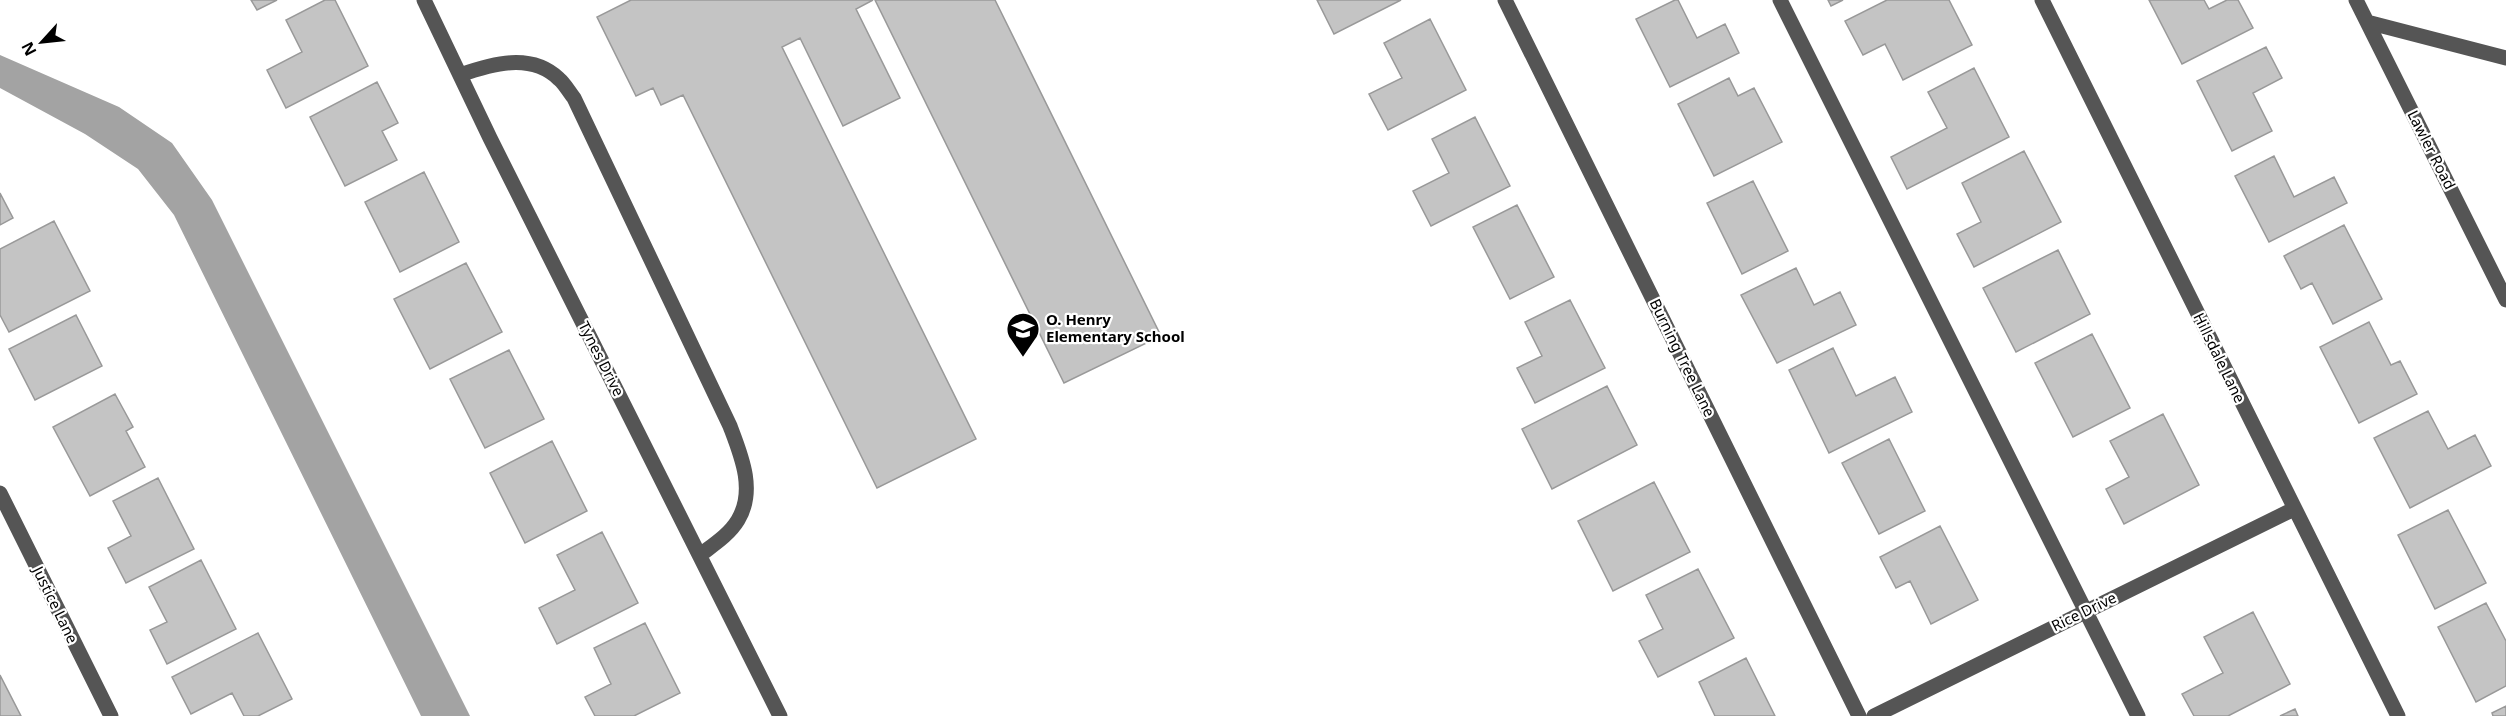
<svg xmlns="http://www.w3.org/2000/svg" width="2506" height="716" font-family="'Noto Sans',sans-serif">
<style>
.water{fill:#a3a3a3}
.building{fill:#c4c4c4;stroke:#999;stroke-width:1.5}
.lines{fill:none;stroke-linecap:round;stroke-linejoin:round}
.minor{stroke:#555;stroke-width:15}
.labels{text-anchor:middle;stroke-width:4.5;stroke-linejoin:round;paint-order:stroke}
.street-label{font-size:15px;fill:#000;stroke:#fff}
.poi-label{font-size:15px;font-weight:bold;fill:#000;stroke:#fff;text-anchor:start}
</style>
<rect width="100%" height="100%" fill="#fff"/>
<path class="water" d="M 0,55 L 119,107 L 172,143 L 212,200 L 470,716 L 421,716 L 174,215 L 138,169 L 85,134 L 0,88 Z"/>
<path class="building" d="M 251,0 L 277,0 L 257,10 Z
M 325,0 L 335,0 L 368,66 L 286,108 L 267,70 L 302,52 L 286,20 Z
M 631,0 L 873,0 L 856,9 L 900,98 L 843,126 L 800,38 L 782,47 L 976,439 L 877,488 L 683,95 L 661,105 L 653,88 L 636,96 L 597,17 Z
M 875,0 L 995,0 L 1161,336 L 1064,383 Z
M 1317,0 L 1401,0 L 1334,34 Z
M 1675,0 L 1678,0 L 1697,38 L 1725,24 L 1739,53 L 1670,87 L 1636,19 Z
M 1828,0 L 1843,0 L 1831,6 Z
M 1887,0 L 1949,0 L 1972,45 L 1903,80 L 1885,44 L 1863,55 L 1845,21 Z
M 2149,0 L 2204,0 L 2209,9 L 2227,0 L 2238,0 L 2253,28 L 2182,64 Z
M 1430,19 L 1466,90 L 1388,130 L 1369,94 L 1402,78 L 1384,43 Z
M 2266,47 L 2282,78 L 2253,93 L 2272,131 L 2232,151 L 2197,81 Z
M 1974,68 L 2009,137 L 1907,189 L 1891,157 L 1947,128 L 1928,92 Z
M 1729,78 L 1738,96 L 1754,88 L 1782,142 L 1714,176 L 1678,104 Z
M 377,82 L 398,123 L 382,131 L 397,160 L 345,186 L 310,117 Z
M 1475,117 L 1510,186 L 1431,226 L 1413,191 L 1449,173 L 1432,139 Z
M 2024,151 L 2061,222 L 1974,267 L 1957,234 L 1981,222 L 1962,183 Z
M 2274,156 L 2294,197 L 2334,177 L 2347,203 L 2269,242 L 2235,176 Z
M 424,172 L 459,242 L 400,272 L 365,202 Z
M 1753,181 L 1788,251 L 1742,274 L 1707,203 Z
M 0,193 L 13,218 L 0,225 Z
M 1517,205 L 1554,277 L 1510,299 L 1473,227 Z
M 54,221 L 90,291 L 9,332 L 0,315 L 0,249 Z
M 2344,225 L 2382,299 L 2333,324 L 2312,283 L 2301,289 L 2284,256 Z
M 2058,250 L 2090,314 L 2016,352 L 1983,288 Z
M 466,263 L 502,332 L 430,369 L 394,299 Z
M 1796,268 L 1814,305 L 1840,292 L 1856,325 L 1777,363 L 1741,295 Z
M 1570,300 L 1605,368 L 1535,403 L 1517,368 L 1542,356 L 1525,322 Z
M 76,315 L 102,366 L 35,400 L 9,349 Z
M 2369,322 L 2391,365 L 2400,361 L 2417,394 L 2359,423 L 2320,347 Z
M 2092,334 L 2130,408 L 2073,437 L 2035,363 Z
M 1833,348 L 1856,396 L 1895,377 L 1912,412 L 1829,453 L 1789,370 Z
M 509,350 L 544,419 L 485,448 L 450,379 Z
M 1607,386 L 1637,445 L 1552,489 L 1522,429 Z
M 115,394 L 133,427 L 126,431 L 145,467 L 90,496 L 53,427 Z
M 2428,411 L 2448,449 L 2475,435 L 2491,466 L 2410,508 L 2374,438 Z
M 2163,414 L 2199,485 L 2124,524 L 2106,489 L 2129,477 L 2110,441 Z
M 1889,439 L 1925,511 L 1879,534 L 1842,463 Z
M 552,441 L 587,511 L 525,543 L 490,473 Z
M 158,478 L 194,549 L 126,583 L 108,548 L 131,536 L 113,501 Z
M 1654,482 L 1690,552 L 1613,591 L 1578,521 Z
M 2448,510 L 2486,583 L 2435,609 L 2398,535 Z
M 1940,526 L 1978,600 L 1931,624 L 1910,581 L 1896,588 L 1880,557 Z
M 602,532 L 638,603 L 557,644 L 539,608 L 575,590 L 557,555 Z
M 201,560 L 236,629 L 167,664 L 150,630 L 167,622 L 149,587 Z
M 1698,569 L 1734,638 L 1658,677 L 1639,641 L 1663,629 L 1646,595 Z
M 2486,603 L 2506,641 L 2506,686 L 2476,702 L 2438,627 Z
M 2253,612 L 2290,684 L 2228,716 L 2194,716 L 2182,694 L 2223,673 L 2204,637 Z
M 645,623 L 680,693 L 634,716 L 595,716 L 585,697 L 611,684 L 594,648 Z
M 258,633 L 292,699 L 258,716 L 244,716 L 232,693 L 191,714 L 172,677 Z
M 1746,658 L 1775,716 L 1715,716 L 1699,682 Z
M 0,675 L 21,716 L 0,716 Z
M 2506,706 L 2506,716 L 2493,716 L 2492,713 Z
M 2295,709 L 2298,716 L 2280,716 Z"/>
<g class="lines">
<path class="minor" d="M 424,0 L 490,138 L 780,716
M 1505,0 L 1859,716
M 1780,0 L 2138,716
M 2042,0 L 2398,716
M 2356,0 L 2506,300
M 2367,22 L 2506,58
M 460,75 C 492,64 531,52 559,79 C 565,84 569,92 574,98 L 730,426 C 741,455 756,490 738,520 C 729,535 713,545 700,555
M 0,493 L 111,716
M 1874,716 L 2294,509"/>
</g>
<defs>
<g id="school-pin" transform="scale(1.725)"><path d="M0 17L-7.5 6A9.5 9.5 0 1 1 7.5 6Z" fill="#000" stroke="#fff"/><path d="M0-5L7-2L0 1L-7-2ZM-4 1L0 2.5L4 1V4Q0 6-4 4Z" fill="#fff"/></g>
</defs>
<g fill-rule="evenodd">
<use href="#school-pin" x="1023" y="329"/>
</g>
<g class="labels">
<g class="street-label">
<text transform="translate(2431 150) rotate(63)" y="5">Lawler Road</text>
<text transform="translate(1682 358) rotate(64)" y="5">Burning Tree Lane</text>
<text transform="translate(2219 358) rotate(64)" y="5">Hillsdale Lane</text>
<text transform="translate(601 359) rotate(63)" y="5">Tynes Drive</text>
<text transform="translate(55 605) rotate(64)" y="5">Justice Lane</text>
<text transform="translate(2084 612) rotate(-26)" y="5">Rice Drive</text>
</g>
<g class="poi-label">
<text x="1046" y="325">O. Henry<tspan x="1046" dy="17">Elementary School</tspan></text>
</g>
</g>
<g transform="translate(42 42) rotate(243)" stroke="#ffffff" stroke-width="4.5" paint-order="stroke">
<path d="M0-4.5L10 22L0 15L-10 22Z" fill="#000000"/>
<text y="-9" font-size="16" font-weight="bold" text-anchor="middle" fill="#000000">N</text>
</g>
</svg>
